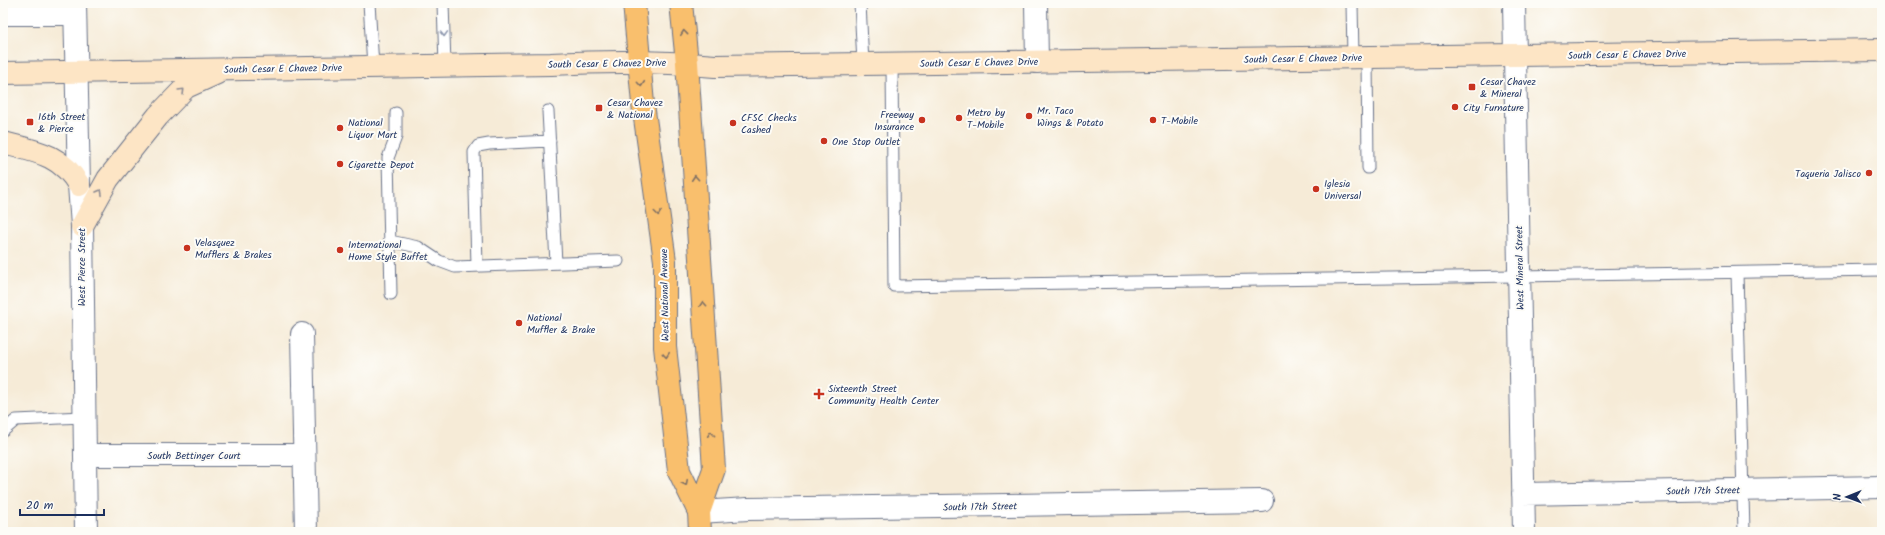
<svg xmlns="http://www.w3.org/2000/svg" width="1885" height="535" font-family="Kalam,sans-serif">
<style>
.lines{fill:none;stroke-linecap:round;stroke-linejoin:round}
.service-casing{stroke:#687188;stroke-width:13}
.minor-casing{stroke:#687188;stroke-width:24}
.secondary-casing{stroke:#687188;stroke-width:24}
.primary-casing{stroke:#687188;stroke-width:24}
.service{stroke:#fff;stroke-width:11}
.minor{stroke:#fff;stroke-width:22}
.secondary{stroke:#fde5c5;stroke-width:22}
.primary{stroke:#f9bf6d;stroke-width:22}
.oneway{stroke:#7f7065}
.oneway2{stroke:#8d97ae}
.oneway3{stroke:#8c8a92}
.poi-dot{fill:#c8321e;stroke:#fdfcf7;stroke-width:1.5}
.labels{text-anchor:middle;stroke-width:4;stroke-linejoin:round;paint-order:stroke}
.street-label{font-size:10px;fill:#1b2f5e;stroke:#fdfcf7}
.poi-label{font-size:10px;fill:#1b2f5e;stroke:#fdfcf7;text-anchor:start}
</style>
<rect width="100%" height="100%" fill="#fdfcf7"/>
<filter id="ink" filterUnits="userSpaceOnUse"><feTurbulence type="fractalNoise" baseFrequency=".025" numOctaves="2"/><feDisplacementMap in="SourceGraphic" scale="8" xChannelSelector="R" yChannelSelector="G"/><feConvolveMatrix kernelMatrix="1 2 1 2 8 2 1 2 1" color-interpolation-filters="sRGB"/></filter>
<filter id="wash" filterUnits="userSpaceOnUse"><feTurbulence type="fractalNoise" baseFrequency=".012" numOctaves="4" result="noise"/><feDisplacementMap in="SourceGraphic" scale="16" xChannelSelector="R" yChannelSelector="G"/><feGaussianBlur stdDeviation="0.9" result="paint"/><feColorMatrix in="noise" values="0 0 0 0 0 0 0 0 0 0 0 0 0 0 0 0 0 1.4 0 .05"/><feComposite in="paint" operator="in"/></filter>
<g filter="url(#wash)">
<rect width="100%" height="100%" fill="#f6ebd7"/>
</g>
<g filter="url(#ink)">
<g class="lines">
<g class="service-casing">
<path id="service" d="M 369,3 L 373,66
M 443,3 L 445,65
M 860,3 L 863,64
M 1352,3 L 1353,57
M 1367,57 L 1368,168
M 892,64 L 894,286 L 1882,270
M 548,111 L 556,263
M 390,241 L 418,247 L 439,261 L 455,267 L 618,261
M 477,266 L 474,152 L 478,146 L 489,144 L 550,141
M 1737,273 L 1744,532
M 391,294 L 388,158 L 396,137 L 396,113
M 3,431 L 16,420 L 83,417"/>
</g>
<g class="minor-casing">
<path id="minor" d="M 75,3 L 79,185 L 82,226 L 86,532
M 1036,3 L 1037,62
M 1514,3 L 1524,532
M 3,14 L 75,14
M 302,334 L 306,532
M 85,455 L 304,455
M 1523,494 L 1882,487
M 699,512 L 748,509 L 1262,501"/>
</g>
<g class="secondary-casing">
<path id="secondary" d="M 3,73 L 551,64 C 606,61 660,61 715,66 L 1882,50
M 3,143 C 35,151 61,154 79,185
M 82,226 L 108,179 L 158,116 L 186,87 L 217,73"/>
</g>
<g class="primary-casing">
<path id="primary" d="M 634,3 L 643,104 L 665,261 L 665,347 L 679,471 L 699,512 L 700,532
M 681,3 L 687,63 L 714,469 L 699,512"/>
</g>
<use href="#service" class="service"/>
<use href="#minor" class="minor"/>
<use href="#secondary" class="secondary"/>
<use href="#primary" class="primary"/>
</g>
<defs><path id="oneway-chevron" d="M-2-3.5L2.5 0L-2 3.5" fill="none" stroke-width="1.6" stroke-linecap="round" stroke-linejoin="round"/></defs>
<g class="oneway">
<use href="#oneway-chevron" transform="translate(684 33) rotate(-96)"/>
<use href="#oneway-chevron" transform="translate(641 84) rotate(85)"/>
<use href="#oneway-chevron" transform="translate(695 178) rotate(-94)"/>
<use href="#oneway-chevron" transform="translate(658 213) rotate(82)"/>
<use href="#oneway-chevron" transform="translate(703 304) rotate(-94)"/>
<use href="#oneway-chevron" transform="translate(666 355) rotate(84)"/>
<use href="#oneway-chevron" transform="translate(711 434) rotate(-94)"/>
<use href="#oneway-chevron" transform="translate(685 483) rotate(64)"/>
</g>
<use class="oneway2" href="#oneway-chevron" transform="translate(444 34) rotate(88)"/>
<g class="oneway3">
<use href="#oneway-chevron" transform="translate(182 91) rotate(-45)"/>
<use href="#oneway-chevron" transform="translate(100 192) rotate(-61)"/>
</g>
</g>
<g class="poi-dot">
<rect x="1468" y="83" width="8" height="8" rx="2"/>
<circle cx="1455" cy="107" r="4"/>
<rect x="595" y="104" width="8" height="8" rx="2"/>
<circle cx="1029" cy="116" r="4"/>
<circle cx="959" cy="118" r="4"/>
<circle cx="922" cy="120" r="4"/>
<circle cx="1153" cy="120" r="4"/>
<rect x="26" y="118" width="8" height="8" rx="2"/>
<circle cx="733" cy="123" r="4"/>
<circle cx="340" cy="128" r="4"/>
<circle cx="824" cy="141" r="4"/>
<circle cx="340" cy="164" r="4"/>
<circle cx="1869" cy="173" r="4"/>
<circle cx="1316" cy="189" r="4"/>
<circle cx="187" cy="248" r="4"/>
<circle cx="340" cy="250" r="4"/>
<circle cx="519" cy="323" r="4"/>
<path d="M817 388h4v4h4v4h-4v4h-4v-4h-4v-4h4z"/>
</g>
<g class="labels">
<g class="street-label">
<text transform="translate(1627 54) rotate(-1)" y="4">South Cesar E Chavez Drive</text>
<text transform="translate(1303 58) rotate(-1)" y="4">South Cesar E Chavez Drive</text>
<text transform="translate(979 62) rotate(-1)" y="4">South Cesar E Chavez Drive</text>
<text transform="translate(607 63) rotate(-1)" y="4">South Cesar E Chavez Drive</text>
<text transform="translate(283 68) rotate(-1)" y="4">South Cesar E Chavez Drive</text>
<text transform="translate(81 267) rotate(-90)" y="4">West Pierce Street</text>
<text transform="translate(1519 268) rotate(-91)" y="4">West Mineral Street</text>
<text transform="translate(664 295) rotate(-91)" y="4">West National Avenue</text>
<text x="194" y="459">South Bettinger Court</text>
<text transform="translate(1703 490) rotate(-1)" y="4">South 17th Street</text>
<text transform="translate(980 506) rotate(-1)" y="4">South 17th Street</text>
</g>
<g class="poi-label">
<text x="1480" y="85">Cesar Chavez<tspan x="1480" dy="12">&amp; Mineral</tspan></text>
<text x="607" y="106">Cesar Chavez<tspan x="607" dy="12">&amp; National</tspan></text>
<text x="1463" y="111">City Furnature</text>
<text x="1037" y="114">Mr. Taco<tspan x="1037" dy="12">Wings &amp; Potato</tspan></text>
<text x="967" y="116">Metro by<tspan x="967" dy="12">T-Mobile</tspan></text>
<text x="914" y="118" text-anchor="end">Freeway<tspan x="914" dy="12">Insurance</tspan></text>
<text x="38" y="120">16th Street<tspan x="38" dy="12">&amp; Pierce</tspan></text>
<text x="741" y="121">CFSC Checks<tspan x="741" dy="12">Cashed</tspan></text>
<text x="1161" y="124">T-Mobile</text>
<text x="348" y="126">National<tspan x="348" dy="12">Liquor Mart</tspan></text>
<text x="832" y="145">One Stop Outlet</text>
<text x="348" y="168">Cigarette Depot</text>
<text x="1861" y="177" text-anchor="end">Taqueria Jalisco</text>
<text x="1324" y="187">Iglesia<tspan x="1324" dy="12">Universal</tspan></text>
<text x="195" y="246">Velasquez<tspan x="195" dy="12">Mufflers &amp; Brakes</tspan></text>
<text x="348" y="248">International<tspan x="348" dy="12">Home Style Buffet</tspan></text>
<text x="527" y="321">National<tspan x="527" dy="12">Muffler &amp; Brake</tspan></text>
<text x="828" y="392">Sixteenth Street<tspan x="828" dy="12">Community Health Center</tspan></text>
</g>
</g>
<rect width="1885" height="535" fill="none" stroke="#fdfcf7" stroke-width="16"/>
<g transform="translate(1847 497) rotate(269)" stroke="#fdfcf7" stroke-width="3" paint-order="stroke">
<path d="M0-3L7 15L0 10L-7 15Z" fill="#1b2f5e"/>
<text y="-6" font-size="11" font-weight="bold" text-anchor="middle" fill="#1b2f5e">N</text>
</g>
<path d="M20 509v6h84v-6" fill="none" stroke="#1b2f5e" stroke-width="2"/>
<text x="26" y="509" font-size="12" fill="#1b2f5e" stroke="#fdfcf7" stroke-width="3" paint-order="stroke">20 m</text>
</svg>
